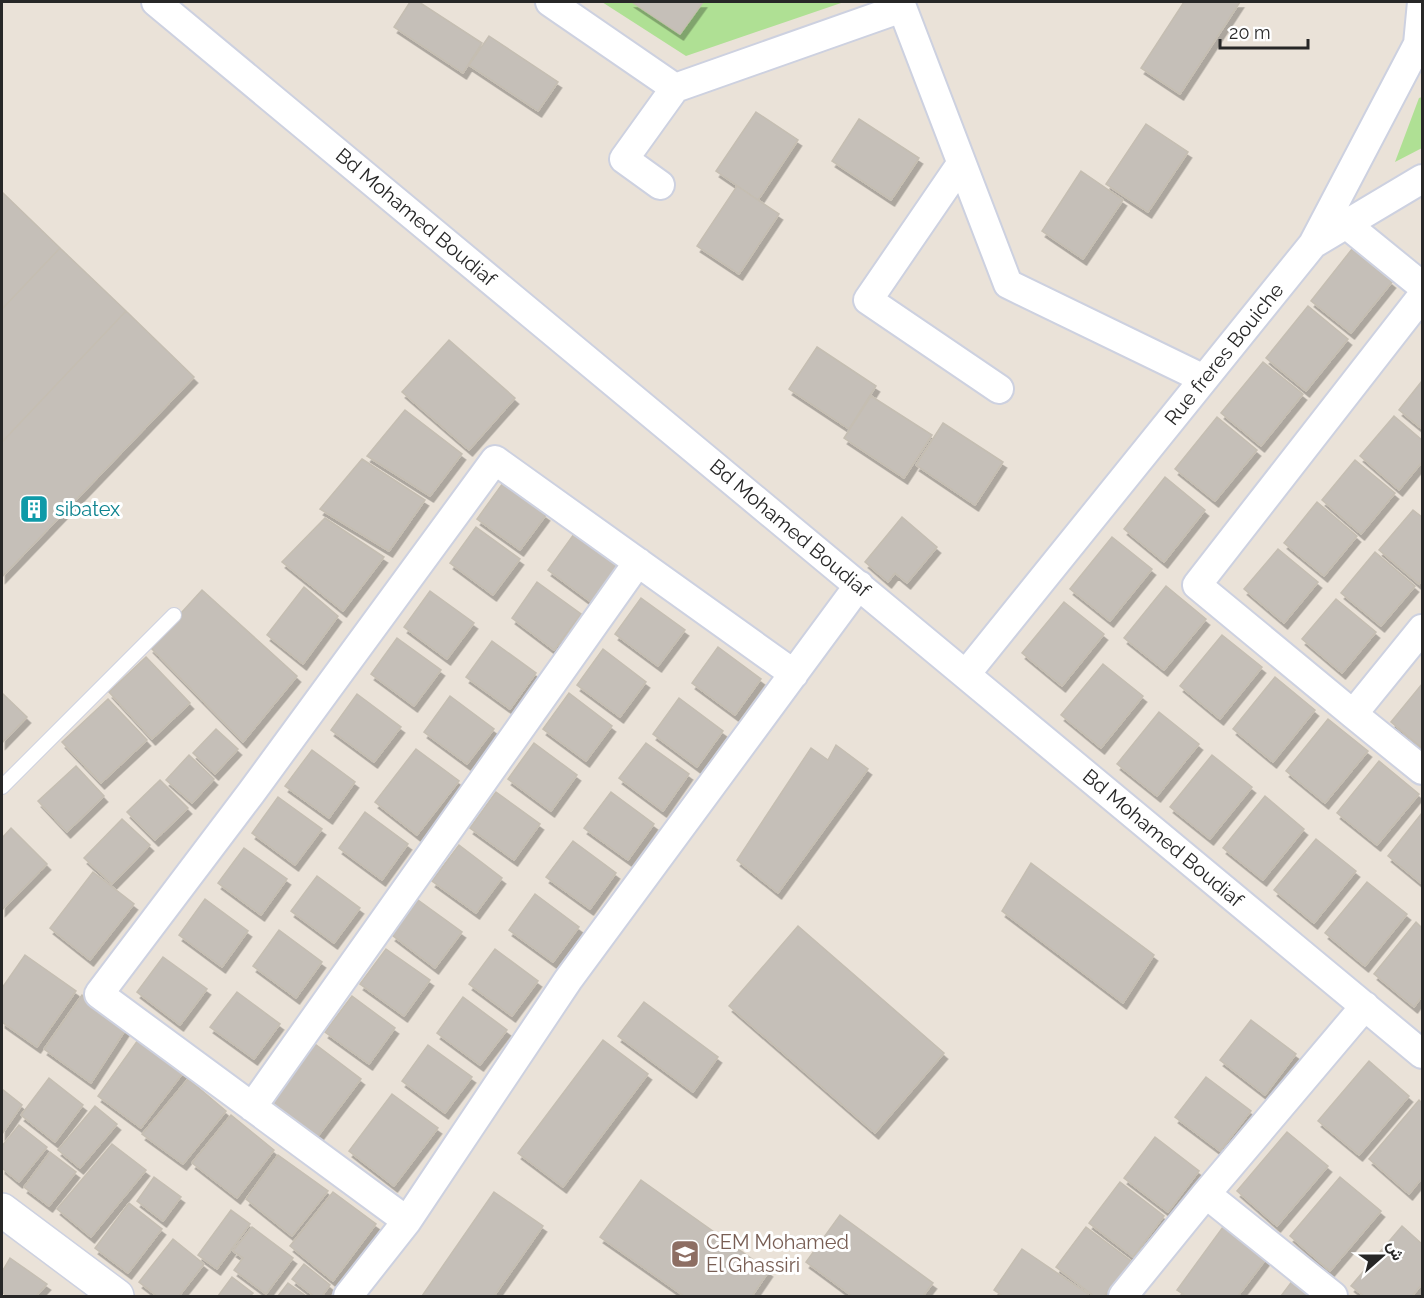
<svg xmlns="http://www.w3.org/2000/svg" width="1424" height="1298" font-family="Raleway,Vazirmatn,sans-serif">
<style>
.green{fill:#afe094}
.building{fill:#c5bfb8;stroke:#c5beb2;stroke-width:1.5;filter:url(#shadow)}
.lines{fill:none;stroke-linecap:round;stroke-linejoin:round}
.lane-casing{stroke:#cdd1e0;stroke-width:16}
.street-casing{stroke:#cdd1e0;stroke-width:32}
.secondary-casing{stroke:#cdd1e0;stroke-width:36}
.lane{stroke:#fff;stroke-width:14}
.street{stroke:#fff;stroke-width:28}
.secondary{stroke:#fff;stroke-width:33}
.labels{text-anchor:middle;stroke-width:6;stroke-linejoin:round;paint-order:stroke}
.street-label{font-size:20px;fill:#272727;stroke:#fff}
.culture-label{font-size:20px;fill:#0d838f;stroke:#fff;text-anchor:start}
.education-label{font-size:20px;fill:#785e54;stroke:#fff;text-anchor:start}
</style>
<defs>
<filter id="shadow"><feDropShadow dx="3.5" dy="6" stdDeviation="0" flood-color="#0004"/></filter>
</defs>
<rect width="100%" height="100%" fill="#eae2d8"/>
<path class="green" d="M 602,2 L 844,2 L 686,56 Z
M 1422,97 L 1422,148 L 1395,162 L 1419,98 Z"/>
<path class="building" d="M 410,2 L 419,2 L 482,43 L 463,73 L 394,27 Z
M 632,2 L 703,2 L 680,34 Z
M 1184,2 L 1240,2 L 1180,94 L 1141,68 Z
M 489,36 L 558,82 L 538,111 L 469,65 Z
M 756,112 L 798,140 L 758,200 L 716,171 Z
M 859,119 L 919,158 L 891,200 L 832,161 Z
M 1146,124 L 1188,152 L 1148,212 L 1106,184 Z
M 1081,171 L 1123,200 L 1083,259 L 1042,231 Z
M 737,186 L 779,214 L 739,274 L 697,246 Z
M 2,192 L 60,248 L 2,309 Z
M 60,248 L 126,311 L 2,442 L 2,309 Z
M 1352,249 L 1392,282 L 1351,333 L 1311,301 Z
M 1308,306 L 1348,339 L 1306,391 L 1266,358 Z
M 126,311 L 194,377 L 2,577 L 2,442 Z
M 449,340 L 515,398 L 469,450 L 402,392 Z
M 817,347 L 876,386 L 849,429 L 789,389 Z
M 1263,362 L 1303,394 L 1261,446 L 1221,413 Z
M 1422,381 L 1422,429 L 1399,410 Z
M 871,396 L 932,435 L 904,478 L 844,438 Z
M 405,410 L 462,454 L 430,496 L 367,456 Z
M 1394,416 L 1422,440 L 1422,462 L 1399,490 L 1360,456 Z
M 1217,417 L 1257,450 L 1215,501 L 1175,469 Z
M 943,423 L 1003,462 L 975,505 L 916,465 Z
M 362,459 L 425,500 L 389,551 L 320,509 Z
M 1355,460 L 1395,493 L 1361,534 L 1322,500 Z
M 1165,477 L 1205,510 L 1164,562 L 1124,529 Z
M 503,483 L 546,515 L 520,550 L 477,519 Z
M 1317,502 L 1357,536 L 1324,576 L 1284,543 Z
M 1413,510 L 1422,517 L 1422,579 L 1419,584 L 1379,550 Z
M 902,517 L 937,547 L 907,583 L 895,573 L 888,582 L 865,562 Z
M 325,518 L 384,557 L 343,611 L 282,562 Z
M 476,527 L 520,559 L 493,595 L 450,563 Z
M 574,534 L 617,566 L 591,602 L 548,570 Z
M 1112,537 L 1152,569 L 1110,621 L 1070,589 Z
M 1278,549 L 1318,582 L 1284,623 L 1244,589 Z
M 1375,552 L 1415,586 L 1381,626 L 1341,593 Z
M 537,582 L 581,614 L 554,650 L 512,618 Z
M 1166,586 L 1206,619 L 1164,670 L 1124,638 Z
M 304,587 L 338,616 L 303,664 L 267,635 Z
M 202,590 L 297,676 L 243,742 L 150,647 Z
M 430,591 L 474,623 L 447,659 L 404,627 Z
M 641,598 L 685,630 L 658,666 L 615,634 Z
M 1336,599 L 1376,632 L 1342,673 L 1302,639 Z
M 1064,602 L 1104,634 L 1062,686 L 1022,653 Z
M 1222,635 L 1262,667 L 1220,719 L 1180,686 Z
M 397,638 L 441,670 L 414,706 L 371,674 Z
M 492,641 L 536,673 L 510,709 L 466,677 Z
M 718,647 L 761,679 L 735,715 L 692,683 Z
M 603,649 L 646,682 L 620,717 L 577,685 Z
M 146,657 L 190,703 L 152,739 L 109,692 Z
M 1103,664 L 1143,696 L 1101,748 L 1061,715 Z
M 1275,677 L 1315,710 L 1273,762 L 1233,729 Z
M 1422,684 L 1422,748 L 1391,722 Z
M 2,693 L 27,717 L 2,743 Z
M 569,693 L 612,726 L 586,761 L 543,729 Z
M 357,694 L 401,727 L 374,762 L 331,730 Z
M 450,696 L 494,729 L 467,764 L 424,732 Z
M 679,698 L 723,731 L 697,767 L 653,734 Z
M 108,699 L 147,740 L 101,783 L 62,742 Z
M 1159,712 L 1199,744 L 1157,796 L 1117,764 Z
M 1328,719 L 1368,751 L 1325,803 L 1286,771 Z
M 216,729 L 238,749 L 215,774 L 193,753 Z
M 534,743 L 577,775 L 551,811 L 508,779 Z
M 646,743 L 689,774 L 663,811 L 619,778 Z
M 836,745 L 868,769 L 778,893 L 737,860 L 811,748 L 828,760 Z
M 416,749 L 459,781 L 417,835 L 375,802 Z
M 312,750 L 355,782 L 329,818 L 285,786 Z
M 189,755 L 214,779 L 192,803 L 166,780 Z
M 1212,755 L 1252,787 L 1210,839 L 1170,807 Z
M 1379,761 L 1419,794 L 1377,845 L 1337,813 Z
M 76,766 L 104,796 L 67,832 L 38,801 Z
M 160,780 L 188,808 L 155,840 L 127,812 Z
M 496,792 L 540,824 L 514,860 L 470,828 Z
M 611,792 L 654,824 L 628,860 L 584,828 Z
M 1265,796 L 1304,829 L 1263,880 L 1223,848 Z
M 278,797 L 322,829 L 295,865 L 252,833 Z
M 365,812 L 408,844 L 382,880 L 339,848 Z
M 1422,813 L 1422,884 L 1388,856 Z
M 122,819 L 150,845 L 112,884 L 84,858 Z
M 11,828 L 47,864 L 2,910 L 2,838 Z
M 1316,839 L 1356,871 L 1314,923 L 1274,890 Z
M 573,841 L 616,873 L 590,909 L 546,877 Z
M 459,845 L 502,878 L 476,913 L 432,881 Z
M 244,848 L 287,879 L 261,915 L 218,883 Z
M 1031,863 L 1154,955 L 1123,1003 L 1002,911 Z
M 93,872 L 134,904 L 90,960 L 50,928 Z
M 317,876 L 360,908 L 334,943 L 291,911 Z
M 1367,882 L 1407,914 L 1365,966 L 1325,933 Z
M 535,894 L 579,927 L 553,962 L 509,930 Z
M 205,899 L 248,931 L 222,967 L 179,935 Z
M 418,900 L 462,932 L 435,968 L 392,935 Z
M 1416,922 L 1422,928 L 1422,996 L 1414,1007 L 1374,974 Z
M 798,926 L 944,1053 L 875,1133 L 729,1006 Z
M 279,930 L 322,962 L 296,998 L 253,966 Z
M 386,949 L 430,980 L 404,1016 L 360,984 Z
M 495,949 L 538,981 L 512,1016 L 469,984 Z
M 25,955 L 76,991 L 37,1047 L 2,1022 L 2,988 Z
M 163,957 L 207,989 L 180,1025 L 137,992 Z
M 237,992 L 280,1024 L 254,1059 L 210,1027 Z
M 82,995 L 126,1029 L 91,1083 L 44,1049 Z
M 352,996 L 395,1028 L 369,1064 L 325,1032 Z
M 463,997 L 507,1030 L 480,1065 L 437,1033 Z
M 644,1002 L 718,1057 L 693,1092 L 618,1036 Z
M 1251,1020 L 1296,1054 L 1265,1095 L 1220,1060 Z
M 138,1040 L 183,1073 L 141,1128 L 98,1096 Z
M 603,1040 L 648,1074 L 563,1187 L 518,1153 Z
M 315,1044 L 361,1079 L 318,1136 L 272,1102 Z
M 428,1045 L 472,1077 L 445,1113 L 402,1081 Z
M 1369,1061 L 1409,1096 L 1359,1155 L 1318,1121 Z
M 1206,1077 L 1251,1111 L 1220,1151 L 1175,1117 Z
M 49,1078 L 83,1105 L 55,1142 L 21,1115 Z
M 188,1079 L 226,1111 L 183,1164 L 142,1134 Z
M 2,1089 L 22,1105 L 2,1134 Z
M 392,1094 L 438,1128 L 394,1186 L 349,1151 Z
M 1419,1100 L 1422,1103 L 1422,1178 L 1409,1194 L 1369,1159 Z
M 95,1106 L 117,1124 L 80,1168 L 58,1150 Z
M 231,1115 L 274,1150 L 237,1198 L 192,1163 Z
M 19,1125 L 47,1147 L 19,1182 L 2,1168 L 2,1146 Z
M 1287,1132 L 1328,1166 L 1277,1226 L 1237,1191 Z
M 1155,1137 L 1199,1171 L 1168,1212 L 1124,1178 Z
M 112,1144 L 146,1170 L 91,1237 L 57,1209 Z
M 50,1152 L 76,1172 L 49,1206 L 24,1187 Z
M 278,1155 L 328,1191 L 292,1236 L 246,1199 Z
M 154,1177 L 181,1197 L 163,1221 L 137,1201 Z
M 1340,1177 L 1381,1211 L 1330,1271 L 1290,1236 Z
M 641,1180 L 769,1271 L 752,1296 L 684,1296 L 600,1237 Z
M 1120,1182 L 1164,1216 L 1133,1257 L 1089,1223 Z
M 333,1192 L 376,1224 L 333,1281 L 290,1246 Z
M 494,1192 L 543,1226 L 494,1296 L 422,1296 Z
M 129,1203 L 162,1229 L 128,1273 L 95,1248 Z
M 231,1210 L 250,1224 L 217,1269 L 198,1255 Z
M 840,1215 L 933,1283 L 923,1296 L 852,1296 L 806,1262 Z
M 1402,1226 L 1422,1244 L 1422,1284 L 1412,1296 L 1364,1296 L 1351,1286 Z
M 252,1227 L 293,1258 L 266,1294 L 234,1270 L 243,1258 L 233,1251 Z
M 1086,1227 L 1131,1261 L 1104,1296 L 1094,1296 L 1056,1267 Z
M 1223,1227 L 1266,1259 L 1238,1296 L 1186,1296 L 1177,1290 Z
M 173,1239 L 204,1264 L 179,1296 L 157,1296 L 139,1282 Z
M 1022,1249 L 1088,1294 L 1086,1296 L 1003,1296 L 994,1290 Z
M 10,1258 L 47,1284 L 36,1296 L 7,1296 L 2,1292 L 2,1272 Z
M 304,1264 L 330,1285 L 322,1296 L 314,1296 L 292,1279 Z
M 232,1277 L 253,1293 L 250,1296 L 218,1296 Z
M 1293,1280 L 1315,1296 L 1281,1296 Z
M 288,1283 L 306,1296 L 278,1296 Z"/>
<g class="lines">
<g class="lane-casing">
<path id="lane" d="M 2,787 L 174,615"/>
</g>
<g class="street-casing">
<path id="street" d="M 156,2 L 1422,1054
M 550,2 L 675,88 L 902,8
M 900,2 L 1008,284 L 1204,379
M 961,164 L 868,300 L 999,389
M 660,185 L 624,159 L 675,88
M 1346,224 L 1422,286
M 1313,244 L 1422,179
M 1422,296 L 1197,585 L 1353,714 L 1422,770
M 966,674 L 1313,244 L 1418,44 L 1422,2
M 1353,714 L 1422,629
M 252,1107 L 638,562
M 1206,1194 L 1333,1296
M 407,1221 L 99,994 L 251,793 L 495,460 L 794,674
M 348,1296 L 407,1221 L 568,980 L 859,585
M 1123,1296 L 1206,1194 L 1365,1006"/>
</g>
<g class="secondary-casing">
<path id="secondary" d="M 2,1210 L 117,1296"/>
</g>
<use href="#lane" class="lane"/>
<use href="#street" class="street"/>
<use href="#secondary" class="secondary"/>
</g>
<defs>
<g id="building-square" transform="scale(1.5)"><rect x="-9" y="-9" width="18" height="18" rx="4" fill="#0f9aa8" stroke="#fff"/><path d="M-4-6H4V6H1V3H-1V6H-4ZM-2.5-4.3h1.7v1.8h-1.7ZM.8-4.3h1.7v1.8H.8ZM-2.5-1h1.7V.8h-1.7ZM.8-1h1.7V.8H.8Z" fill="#fff"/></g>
<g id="school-square" transform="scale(1.5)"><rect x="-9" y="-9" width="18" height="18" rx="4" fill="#8d6e63" stroke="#fff"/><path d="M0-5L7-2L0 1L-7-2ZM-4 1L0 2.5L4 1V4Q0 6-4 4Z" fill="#fff"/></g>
</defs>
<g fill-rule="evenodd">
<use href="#building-square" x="34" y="509"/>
<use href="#school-square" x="685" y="1254"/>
</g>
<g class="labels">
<g class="street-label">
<text transform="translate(416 217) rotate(40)" y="7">Bd Mohamed Boudiaf</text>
<text transform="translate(1224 354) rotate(-51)" y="7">Rue freres Bouiche</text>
<text transform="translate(790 528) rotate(40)" y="7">Bd Mohamed Boudiaf</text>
<text transform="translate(1163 838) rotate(40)" y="7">Bd Mohamed Boudiaf</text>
</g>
<g class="culture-label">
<text x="55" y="516">sibatex</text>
</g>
<g class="education-label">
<text x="706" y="1249">CEM Mohamed<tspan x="706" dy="23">El Ghassiri</tspan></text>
</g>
</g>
<rect width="1424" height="1298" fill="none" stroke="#272727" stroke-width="6"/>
<g transform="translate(1382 1256) rotate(69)" stroke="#ffffff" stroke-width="4.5" paint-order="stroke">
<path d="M0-4.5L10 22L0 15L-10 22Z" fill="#272727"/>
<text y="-9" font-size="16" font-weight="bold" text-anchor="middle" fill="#272727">ش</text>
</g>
<path d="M1220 39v9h88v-9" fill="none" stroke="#272727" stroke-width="3"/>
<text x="1229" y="39" font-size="18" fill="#272727" stroke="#ffffff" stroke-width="4.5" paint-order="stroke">20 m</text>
</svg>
